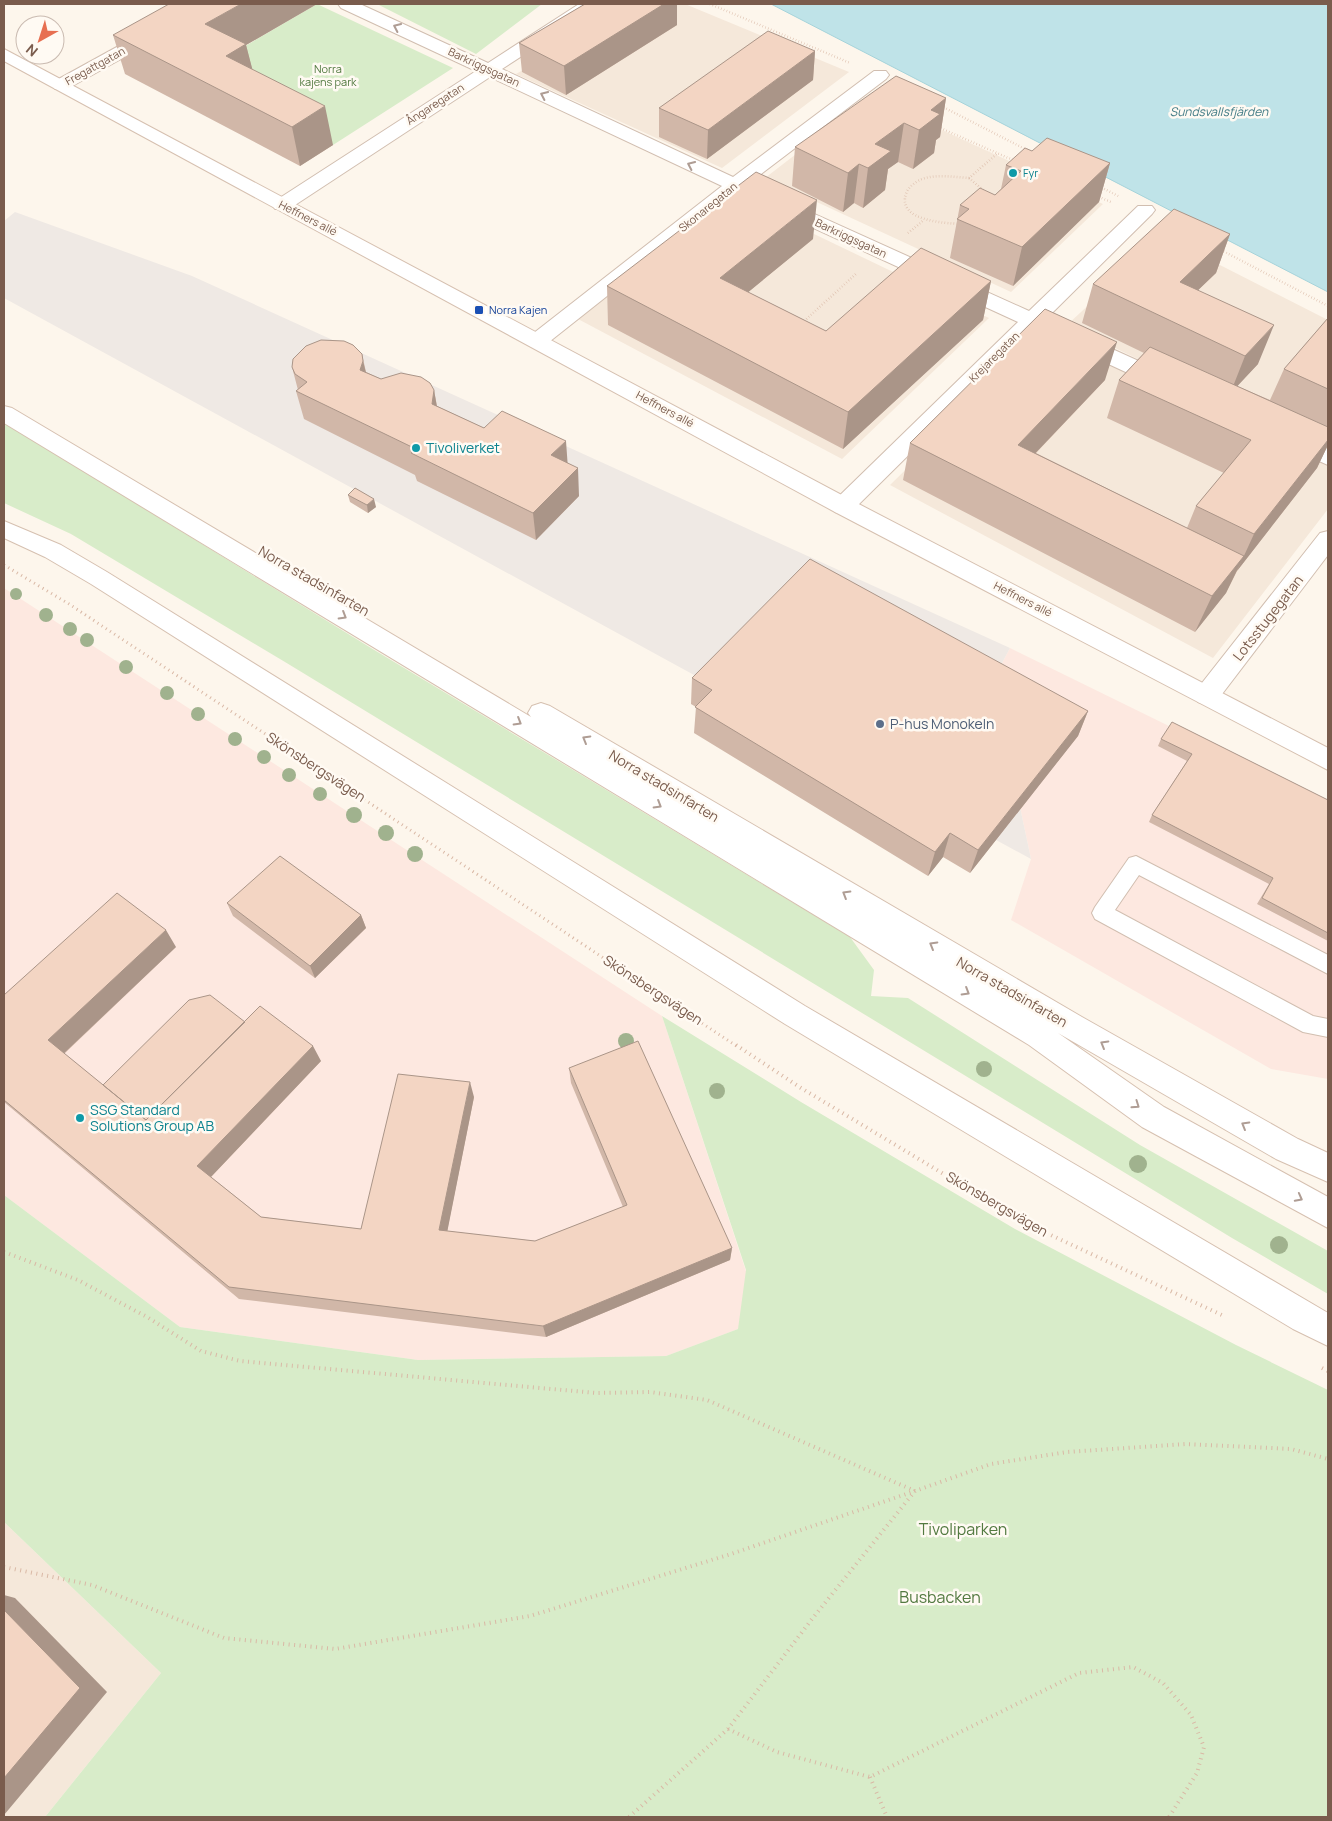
<svg xmlns="http://www.w3.org/2000/svg" width="1332" height="1821" font-family="Manrope,sans-serif">
<style>
.residential{fill:#f5e8da}
.commercial{fill:#fde8e0}
.industrial{fill:#efe9e4}
.green{fill:#d8ecc9}
.water{fill:#bfe3e8;stroke:#a5d3da}
.lines{fill:none;stroke-linecap:round;stroke-linejoin:round}
.lane-casing{stroke:#d1beb0;stroke-width:2}
.street-casing{stroke:#d1beb0;stroke-width:2}
.secondary-casing{stroke:#d6c0b0;stroke-width:2}
.path-far2{stroke:#d9b8a5;stroke-width:2.5;stroke-dasharray:0.5 2.5;stroke-linecap:butt}
.path-far1{stroke:#d9b8a5;stroke-width:3;stroke-dasharray:1 4;stroke-linecap:butt}
.path{stroke:#d9b8a5;stroke-width:4;stroke-dasharray:1 4.5;stroke-linecap:butt}
.lane{fill:#fff;fill-rule:evenodd}
.street{fill:#fff;fill-rule:evenodd}
.secondary{fill:#fff;fill-rule:evenodd}
.tree{fill:#a0b28e}
.wall{fill:#d1b7a8}
.shaded-wall{fill:#aa9588}
.building{fill:#f3d5c3;stroke:#aa9588}
.oneway{stroke:#af9d94}
.culture-dot{fill:#0f9aa8;stroke:#fffaf3;stroke-width:2}
.transit-dot{fill:#1a4fb4;stroke:#fffaf3;stroke-width:2}
.service-dot{fill:#5c6f8a;stroke:#fffaf3;stroke-width:2}
.labels{text-anchor:middle;stroke-width:5;stroke-linejoin:round;paint-order:stroke}
.far-street-label{font-size:11px;fill:#7a5c4d;stroke:#fffaf3}
.far-park-label{font-size:11px;fill:#537a41;stroke:#fffaf3}
.far-culture-label{font-size:11px;fill:#0d838f;stroke:#fffaf3;text-anchor:start}
.far-transit-label{font-size:11px;fill:#164399;stroke:#fffaf3;text-anchor:start}
.far-water-label{font-size:12px;font-style:italic;fill:#437c86;stroke:#fffaf3}
.culture-label{font-size:14px;fill:#0d838f;stroke:#fffaf3;text-anchor:start}
.street-label{font-size:14px;fill:#7a5c4d;stroke:#fffaf3}
.service-label{font-size:14px;fill:#4e5e75;stroke:#fffaf3;text-anchor:start}
.near-park-label{font-size:16px;fill:#537a41;stroke:#fffaf3}
</style>
<rect width="100%" height="100%" fill="#fdf6ec"/>
<path class="residential" d="M 639,4 L 685,4 L 849,72 L 722,168 L 516,74 Z
M 870,97 L 1103,204 L 1011,292 L 765,178 Z
M 737,197 L 989,318 L 842,459 L 578,319 Z
M 1163,236 L 1328,320 L 1328,450 L 1067,325 Z
M 1046,332 L 1328,462 L 1328,509 L 1213,658 L 890,485 Z
M 4,1522 L 161,1673 L 45,1817 L 4,1817 Z"/>
<path class="commercial" d="M 4,588 L 662,1016 L 762,1320 L 666,1356 L 418,1360 L 180,1327 L 4,1195 Z
M 1010,648 L 1328,804 L 1328,1079 L 1271,1069 L 1011,920 L 1031,859 L 993,680 Z"/>
<path class="industrial" d="M 15,212 L 192,276 L 1010,648 L 993,680 L 1031,859 L 4,298 L 4,221 Z"/>
<path class="green" d="M 317,4 L 453,68 L 333,145 L 236,95 L 216,63 Z
M 377,4 L 542,4 L 476,54 Z
M 4,422 L 371,648 L 850,937 L 874,970 L 871,996 L 908,998 L 1140,1145 L 1328,1251 L 1328,1294 L 1232,1238 L 285,662 L 71,534 L 4,503 Z
M 662,1016 L 801,1102 L 1015,1229 L 1236,1345 L 1328,1390 L 1328,1817 L 45,1817 L 161,1673 L 4,1522 L 4,1195 L 180,1327 L 418,1360 L 666,1356 L 738,1329 L 746,1270 Z"/>
<path class="water" d="M 771,4 L 1328,4 L 1328,292 Z"/>
<g class="lines">
<g class="lane-casing">
<path id="lane" d="M 1136,856 L 1328,955 L 1328,974 L 1139,875 L 1115,910 L 1313,1016 L 1328,1019 L 1328,1037 L 1303,1032 L 1095,919 L 1092,913 L 1095,907 L 1129,858 Z"/>
</g>
<g class="street-casing">
<path id="street" d="M 195,4 L 216,4 L 213,8 L 67,89 L 55,89 L 52,85 L 55,81 Z
M 338,4 L 360,4 L 488,63 L 579,4 L 598,4 L 596,8 L 502,69 L 733,177 L 874,71 L 886,71 L 889,75 L 886,79 L 748,184 L 1029,311 L 1138,206 L 1152,206 L 1155,210 L 1152,214 L 1046,319 L 1174,377 L 1177,382 L 1174,387 L 1166,389 L 1158,387 L 1035,330 L 851,512 L 843,514 L 835,512 L 832,506 L 835,500 L 1018,322 L 737,193 L 544,346 L 537,348 L 530,346 L 527,341 L 530,336 L 722,186 L 490,77 L 289,209 L 275,209 L 272,205 L 275,201 L 476,71 L 341,8 Z
M 1289,431 L 1328,448 L 1328,465 L 1281,444 L 1278,439 L 1281,434 Z
M 1328,531 L 1328,555 L 1216,702 L 1207,705 L 1198,702 L 1194,695 L 1198,688 L 1320,533 Z"/>
</g>
<g class="secondary-casing">
<path id="secondary" d="M 4,49 L 851,500 L 1328,748 L 1328,770 L 835,512 L 4,61 Z
M 4,406 L 12,408 L 531,717 L 528,713 L 532,706 L 541,703 L 550,706 L 1082,1017 L 1298,1139 L 1328,1153 L 1328,1182 L 1276,1159 L 1058,1033 L 1164,1107 L 1328,1197 L 1328,1228 L 1142,1127 L 1029,1045 L 4,423 Z
M 4,521 L 61,545 L 107,572 L 805,1006 L 1328,1313 L 1328,1346 L 1293,1329 L 785,1024 L 91,584 L 45,557 L 4,538 Z"/>
</g>
<path class="path-far2" d="M 710,4 L 850,63
M 941,106 L 1027,150
M 938,127 L 1015,161
M 969,178 L 983,190
M 1099,186 L 1118,196
M 1099,197 L 1111,202
M 960,224 C 945,223 897,221 906,194 C 908,187 915,182 922,179 C 937,174 953,177 969,178 L 998,153
M 908,233 L 924,220
M 1221,250 L 1328,306
M 802,323 L 857,273"/>
<path class="path-far1" d="M 4,565 L 69,604 L 738,1047"/>
<path class="path" d="M 736,1045 L 801,1088 L 1025,1223 L 1224,1316
M 4,1252 L 78,1280 L 147,1317 L 201,1351 L 240,1361 L 596,1393 L 650,1392 L 707,1400 L 915,1491
M 1322,1368 L 1328,1371
M 4,1567 L 92,1585 L 224,1638 L 335,1649 L 530,1616 L 731,1554 L 915,1491
M 728,1729 L 777,1752 L 870,1777 L 1079,1673 L 1133,1667 L 1163,1683 L 1191,1715 L 1204,1747 L 1197,1773 L 1169,1817
M 870,1777 L 887,1817
M 629,1817 L 728,1729 L 812,1619 L 915,1491 L 991,1464 L 1067,1452 L 1186,1444 L 1291,1449 L 1328,1459"/>
<use href="#lane" class="lane"/>
<use href="#street" class="street"/>
<use href="#secondary" class="secondary"/>
</g>
<g class="tree">
<circle cx="16" cy="594" r="6"/>
<circle cx="46" cy="615" r="7"/>
<circle cx="70" cy="629" r="7"/>
<circle cx="87" cy="640" r="7"/>
<circle cx="126" cy="667" r="7"/>
<circle cx="167" cy="693" r="7"/>
<circle cx="198" cy="714" r="7"/>
<circle cx="235" cy="739" r="7"/>
<circle cx="264" cy="757" r="7"/>
<circle cx="289" cy="775" r="7"/>
<circle cx="320" cy="794" r="7"/>
<circle cx="354" cy="815" r="8"/>
<circle cx="386" cy="833" r="8"/>
<circle cx="415" cy="854" r="8"/>
<circle cx="626" cy="1041" r="8"/>
<circle cx="984" cy="1069" r="8"/>
<circle cx="717" cy="1091" r="8"/>
<circle cx="1138" cy="1164" r="9"/>
<circle cx="1279" cy="1245" r="9"/>
</g>
<path class="wall" d="M 317,4 L 246,45 L 252,69 L 333,145 L 300,166 L 125,74 L 113,35 Z
M 585,4 L 677,4 L 677,25 L 566,95 L 522,72 L 519,43 Z
M 815,51 L 813,80 L 707,159 L 659,137 L 659,108 Z
M 946,98 L 940,137 L 936,140 L 934,153 L 913,169 L 898,162 L 888,169 L 885,190 L 863,208 L 854,203 L 843,212 L 792,186 L 795,147 Z
M 1032,151 L 1110,163 L 1099,202 L 1013,286 L 950,258 L 960,205 L 995,195 L 1001,189 L 1006,165 Z
M 1230,234 L 1216,273 L 1198,290 L 1258,364 L 1237,386 L 1270,400 L 1284,369 L 1328,318 L 1328,445 L 1317,468 L 1237,571 L 1226,593 L 1195,632 L 903,480 L 910,443 L 1105,380 L 1036,453 L 1187,528 L 1196,506 L 1224,473 L 1107,418 L 1119,380 L 1144,353 L 1082,323 L 1093,284 Z
M 813,239 L 748,292 L 826,331 L 991,281 L 983,320 L 843,449 L 608,325 L 607,286 Z
M 362,354 L 366,372 L 381,379 L 434,390 L 437,406 L 484,428 L 568,463 L 579,496 L 536,540 L 417,481 L 415,475 L 304,419 L 296,391 L 298,390 L 292,367 Z
M 348,495 L 376,507 L 368,513 L 350,502 Z
M 692,678 L 1088,711 L 1078,736 L 970,873 L 943,857 L 928,876 L 694,733 L 696,707 L 691,704 Z
M 1161,739 L 1328,800 L 1328,941 L 1257,904 L 1269,884 L 1149,822 L 1152,815 L 1187,761 L 1158,746 Z
M 227,903 L 361,915 L 366,928 L 315,978 L 233,916 Z
M 176,947 L 64,1054 L 103,1085 L 245,1022 L 321,1061 L 211,1177 L 261,1217 L 361,1229 L 474,1097 L 447,1231 L 535,1241 L 623,1207 L 571,1083 L 569,1068 L 732,1248 L 730,1260 L 546,1337 L 239,1299 L 4,1102 L 4,995 Z"/>
<path class="shaded-wall" d="M 241,4 L 317,4 L 246,45 L 256,83 L 236,95 L 205,24 Z
M 664,4 L 677,4 L 677,25 L 566,95 L 564,66 Z
M 815,51 L 813,80 L 707,159 L 708,130 Z
M 946,98 L 940,137 L 936,140 L 934,153 L 913,169 L 919,130 L 931,110 Z
M 325,106 L 333,145 L 300,166 L 292,127 Z
M 904,123 L 898,162 L 888,169 L 885,190 L 863,208 L 868,168 L 875,144 Z
M 1110,163 L 1099,202 L 1013,286 L 1022,247 Z
M 859,164 L 854,203 L 843,212 L 848,173 Z
M 817,200 L 813,239 L 718,317 L 720,278 Z
M 1230,234 L 1216,273 L 1168,319 L 1180,282 Z
M 991,281 L 983,320 L 843,449 L 848,412 Z
M 1274,325 L 1258,364 L 1230,394 L 1245,356 Z
M 1117,342 L 1105,380 L 1008,482 L 1018,445 Z
M 363,361 L 370,389 L 360,370 Z
M 434,390 L 439,419 L 432,404 Z
M 1328,440 L 1328,445 L 1317,468 L 1237,571 L 1254,534 Z
M 566,441 L 568,469 L 551,455 Z
M 578,468 L 579,496 L 536,540 L 533,513 Z
M 374,499 L 376,507 L 368,513 L 367,505 Z
M 1244,556 L 1226,593 L 1195,632 L 1212,596 Z
M 1088,711 L 1078,736 L 970,873 L 978,850 Z
M 950,833 L 943,857 L 928,876 L 935,852 Z
M 361,915 L 366,928 L 315,978 L 310,966 Z
M 166,930 L 176,947 L 61,1056 L 48,1040 Z
M 313,1046 L 321,1061 L 208,1180 L 197,1166 Z
M 470,1082 L 474,1097 L 445,1243 L 439,1230 Z
M 732,1248 L 730,1260 L 546,1337 L 543,1326 Z
M 4,1595 L 15,1598 L 107,1692 L 4,1815 Z"/>
<path class="building" d="M 169,4 L 241,4 L 205,24 L 246,44 L 226,56 L 325,106 L 292,127 L 113,35 Z
M 585,4 L 664,4 L 564,66 L 519,43 Z
M 768,31 L 815,51 L 708,130 L 659,108 Z
M 896,76 L 946,98 L 931,110 L 940,114 L 919,130 L 904,123 L 875,144 L 891,151 L 868,168 L 859,164 L 848,173 L 795,147 Z
M 1047,138 L 1110,163 L 1022,247 L 957,219 L 969,209 L 960,205 L 980,188 L 995,195 L 1021,171 L 1006,165 L 1025,148 L 1032,151 Z
M 756,172 L 817,200 L 720,278 L 826,331 L 921,248 L 991,281 L 848,412 L 607,286 Z
M 1174,209 L 1230,234 L 1180,282 L 1274,325 L 1245,356 L 1093,284 Z
M 1045,309 L 1117,342 L 1018,445 L 1244,556 L 1212,596 L 910,443 Z
M 1328,318 L 1328,389 L 1284,369 Z
M 321,340 L 344,341 L 353,345 L 362,354 L 363,361 L 360,370 L 381,379 L 401,373 L 421,377 L 430,383 L 434,390 L 432,404 L 484,428 L 502,411 L 566,441 L 551,455 L 578,468 L 533,513 L 411,453 L 416,449 L 296,391 L 307,382 L 295,374 L 292,367 L 293,359 L 306,346 Z
M 1150,347 L 1328,427 L 1328,440 L 1254,534 L 1196,506 L 1251,440 L 1119,380 Z
M 355,488 L 374,499 L 367,505 L 348,495 Z
M 810,559 L 1088,711 L 978,850 L 950,833 L 935,852 L 695,707 L 712,690 L 692,678 Z
M 1172,722 L 1328,800 L 1328,933 L 1262,898 L 1273,878 L 1152,815 L 1192,754 L 1161,739 Z
M 280,856 L 361,915 L 310,966 L 227,903 Z
M 117,893 L 166,930 L 48,1040 L 146,1120 L 260,1006 L 313,1046 L 197,1166 L 261,1217 L 361,1229 L 398,1074 L 470,1082 L 439,1230 L 535,1241 L 627,1205 L 569,1068 L 638,1041 L 732,1248 L 543,1326 L 229,1287 L 4,1100 L 4,995 Z
M 210,995 L 245,1022 L 146,1120 L 103,1085 L 189,1000 Z
M 4,1610 L 80,1688 L 4,1778 Z"/>
<defs><path id="oneway-chevron" d="M-2-3.5L2.5 0L-2 3.5" fill="none" stroke-width="1.6" stroke-linecap="round" stroke-linejoin="round" transform="scale(1.25)"/></defs>
<g class="oneway">
<use href="#oneway-chevron" transform="translate(397 27) rotate(-155)"/>
<use href="#oneway-chevron" transform="translate(544 95) rotate(-155)"/>
<use href="#oneway-chevron" transform="translate(691 165) rotate(-155)"/>
<use href="#oneway-chevron" transform="translate(343 616) rotate(31)"/>
<use href="#oneway-chevron" transform="translate(518 722) rotate(31)"/>
<use href="#oneway-chevron" transform="translate(586 739) rotate(-150)"/>
<use href="#oneway-chevron" transform="translate(658 805) rotate(31)"/>
<use href="#oneway-chevron" transform="translate(846 894) rotate(-149)"/>
<use href="#oneway-chevron" transform="translate(933 945) rotate(-150)"/>
<use href="#oneway-chevron" transform="translate(966 992) rotate(31)"/>
<use href="#oneway-chevron" transform="translate(1104 1044) rotate(-150)"/>
<use href="#oneway-chevron" transform="translate(1136 1105) rotate(35)"/>
<use href="#oneway-chevron" transform="translate(1245 1125) rotate(-150)"/>
<use href="#oneway-chevron" transform="translate(1299 1198) rotate(28)"/>
</g>
<g class="culture-dot">
<circle cx="1013" cy="173" r="5"/>
<circle cx="416" cy="448" r="5"/>
<circle cx="80" cy="1118" r="5"/>
</g>
<rect class="transit-dot" x="474" y="305" width="10" height="10" rx="2.5"/>
<circle class="service-dot" cx="880" cy="724" r="5"/>
<g class="labels">
<g class="far-street-label">
<text transform="translate(95 66) rotate(-29)" y="4">Fregattgatan</text>
<text transform="translate(484 67) rotate(25)" y="4">Barkriggsgatan</text>
<text transform="translate(435 104) rotate(-33)" y="4">Ångaregatan</text>
<text transform="translate(708 207) rotate(-39)" y="4">Skonaregatan</text>
<text transform="translate(308 218) rotate(27)" y="4">Heffners allé</text>
<text transform="translate(851 238) rotate(25)" y="4">Barkriggsgatan</text>
<text transform="translate(994 357) rotate(-45)" y="4">Krejaregatan</text>
<text transform="translate(665 409) rotate(28)" y="4">Heffners allé</text>
<text transform="translate(1023 599) rotate(27)" y="4">Heffners allé</text>
</g>
<g class="far-park-label">
<text x="328" y="73">Norra<tspan x="328" dy="13">kajens park</tspan></text>
</g>
<g class="far-culture-label">
<text x="1023" y="177">Fyr</text>
</g>
<g class="far-transit-label">
<text x="489" y="314">Norra Kajen</text>
</g>
<g class="far-water-label">
<text x="1219" y="116">Sundsvallsfjärden</text>
</g>
<g class="culture-label">
<text x="426" y="453">Tivoliverket</text>
<text x="90" y="1115">SSG Standard<tspan x="90" dy="16">Solutions Group AB</tspan></text>
</g>
<g class="street-label">
<text transform="translate(314 581) rotate(30)" y="5">Norra stadsinfarten</text>
<text transform="translate(1268 618) rotate(-52)" y="5">Lotsstugegatan</text>
<text transform="translate(316 767) rotate(33)" y="5">Skönsbergsvägen</text>
<text transform="translate(664 786) rotate(31)" y="5">Norra stadsinfarten</text>
<text transform="translate(653 990) rotate(33)" y="5">Skönsbergsvägen</text>
<text transform="translate(1012 992) rotate(30)" y="5">Norra stadsinfarten</text>
<text transform="translate(997 1204) rotate(30)" y="5">Skönsbergsvägen</text>
</g>
<g class="service-label">
<text x="890" y="729">P-hus Monokeln</text>
</g>
<g class="near-park-label">
<text x="963" y="1535">Tivoliparken</text>
<text x="940" y="1603">Busbacken</text>
</g>
</g>
<rect width="1332" height="1821" fill="none" stroke="#7a5c4d" stroke-width="10"/>
<g transform="translate(40 40) rotate(219)"><circle r="24" fill="#fffaf3" stroke="#cabbb1"/>
<path d="M0-4L9 19L0 12L-9 19Z" fill="#e76f51"/>
<text y="-8" font-size="14" font-weight="bold" text-anchor="middle" fill="#7a5c4d">N</text>
</g>
</svg>
